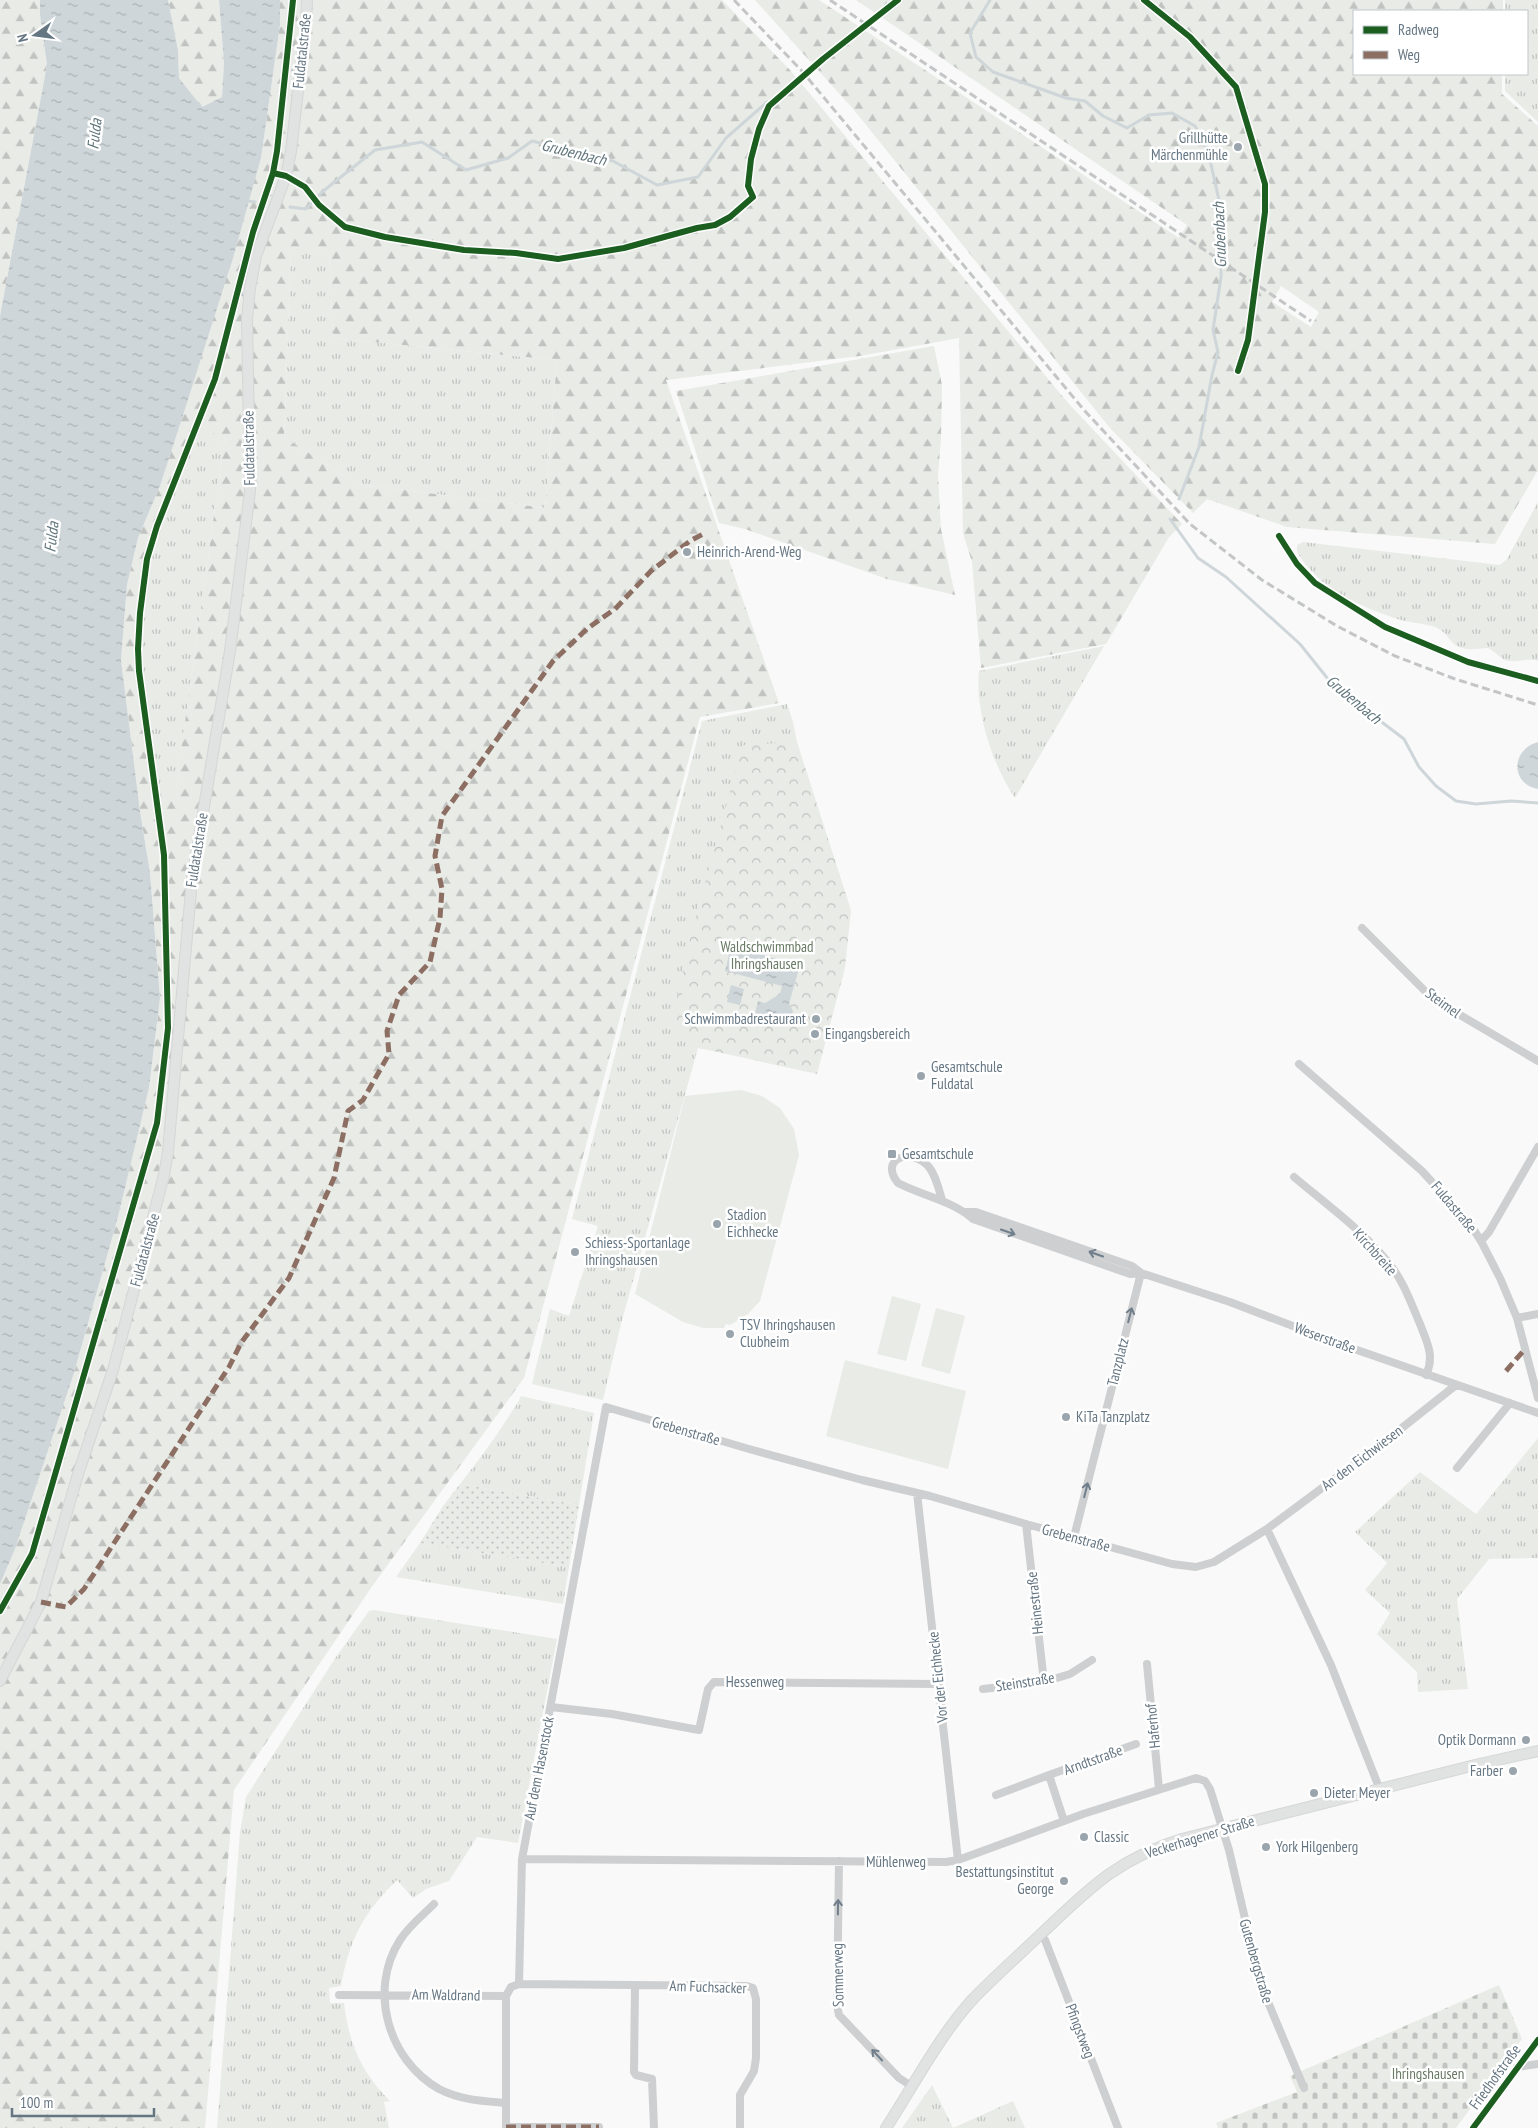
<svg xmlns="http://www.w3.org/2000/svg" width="1538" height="2128" font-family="'PT Sans Narrow',sans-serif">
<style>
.grass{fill:url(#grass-tufts)}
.forest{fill:url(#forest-firs);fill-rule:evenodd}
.cemetery{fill:url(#cemetery-stones)}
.park{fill:url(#park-crowns)}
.garden{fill:url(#garden-dots)}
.pitch{fill:#e8ebe6}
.water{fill:url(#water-ripples)}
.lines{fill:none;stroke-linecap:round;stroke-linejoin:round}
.stream{stroke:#ced6d9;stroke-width:3}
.secondary-casing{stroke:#d5d6d7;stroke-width:12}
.street{stroke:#cecfd0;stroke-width:8}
.secondary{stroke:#e1e2e2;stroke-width:10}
.rail{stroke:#c3c5c6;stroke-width:3;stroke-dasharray:8 4;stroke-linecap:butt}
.quiet{stroke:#8d6e63;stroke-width:5;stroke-dasharray:10 5;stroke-linecap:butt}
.cycleway-casing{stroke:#fff;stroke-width:9}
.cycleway{stroke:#1b5e20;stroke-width:6}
.oneway{stroke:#707f8b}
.poi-dot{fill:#99a4ac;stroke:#fff;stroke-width:2}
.labels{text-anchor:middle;stroke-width:5;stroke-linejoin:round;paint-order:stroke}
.street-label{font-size:15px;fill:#657683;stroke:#fff}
.poi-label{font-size:15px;fill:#657683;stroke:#fff;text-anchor:start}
.park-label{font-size:15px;fill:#687a64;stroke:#fff}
.water-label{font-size:16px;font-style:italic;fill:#60757c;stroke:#fff}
</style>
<defs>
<pattern id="grass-tufts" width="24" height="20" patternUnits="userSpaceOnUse" patternTransform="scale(1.25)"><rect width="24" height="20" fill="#e8ebe6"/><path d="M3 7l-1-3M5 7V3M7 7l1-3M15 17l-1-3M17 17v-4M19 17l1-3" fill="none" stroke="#c0c3c0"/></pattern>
<pattern id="forest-firs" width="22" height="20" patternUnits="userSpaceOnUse" patternTransform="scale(1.25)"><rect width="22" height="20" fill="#e8ebe6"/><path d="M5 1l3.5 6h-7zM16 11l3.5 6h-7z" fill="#c0c3c0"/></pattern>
<pattern id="cemetery-stones" width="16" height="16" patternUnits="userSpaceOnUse" patternTransform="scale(1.25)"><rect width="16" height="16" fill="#e8ebe6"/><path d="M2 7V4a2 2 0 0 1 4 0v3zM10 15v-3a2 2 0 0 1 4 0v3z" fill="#c0c3c0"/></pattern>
<pattern id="park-crowns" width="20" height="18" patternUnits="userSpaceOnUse" patternTransform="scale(1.25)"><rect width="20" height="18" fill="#e8ebe6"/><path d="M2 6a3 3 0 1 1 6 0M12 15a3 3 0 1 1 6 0" fill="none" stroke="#c0c3c0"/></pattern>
<pattern id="garden-dots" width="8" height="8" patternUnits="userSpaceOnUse" patternTransform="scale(1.25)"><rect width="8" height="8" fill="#e8ebe6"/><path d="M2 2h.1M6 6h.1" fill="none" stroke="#c0c3c0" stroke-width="1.8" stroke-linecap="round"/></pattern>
<pattern id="water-ripples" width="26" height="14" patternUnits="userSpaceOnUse" patternTransform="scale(1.25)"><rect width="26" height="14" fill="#ced6d9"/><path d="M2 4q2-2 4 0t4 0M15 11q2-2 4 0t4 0" fill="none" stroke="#abb2b5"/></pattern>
</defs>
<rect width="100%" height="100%" fill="#f9f9f9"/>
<path class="grass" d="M 1505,0 L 1538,0 L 1538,122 L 1505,91 L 1505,74 L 1527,74 L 1527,11 L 1505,11 Z
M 291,247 L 329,253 L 333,338 L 557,360 L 545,508 L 357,484 L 284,437 Z
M 191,425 L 225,437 L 176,787 L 151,786 L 135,668 L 142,563 Z
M 1538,502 L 1538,661 C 1528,658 1519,662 1509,661 C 1500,660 1496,651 1488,648 C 1477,649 1460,652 1452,642 C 1446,635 1443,630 1435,627 C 1424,623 1411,623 1401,620 C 1362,608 1318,588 1297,552 L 1297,545 L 1303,542 L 1500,565 L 1507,559 Z
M 1104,646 L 1015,798 C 992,764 975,711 979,671 Z
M 787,704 L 793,722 L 797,742 L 703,1049 L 698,1048 L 622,1320 L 603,1400 L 532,1384 L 550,1309 L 569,1316 L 598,1226 L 572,1219 L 702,721 Z
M 521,1396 L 594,1413 L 579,1505 L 460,1484 C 477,1462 494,1440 509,1416 C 513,1409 518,1404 521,1396 Z
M 1538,1438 L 1538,1558 L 1489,1559 L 1457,1599 L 1468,1689 L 1418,1692 L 1417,1672 L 1377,1634 L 1390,1613 L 1365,1590 L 1387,1563 L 1355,1532 L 1420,1472 L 1476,1514 Z
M 420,1543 L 569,1567 L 563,1604 L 396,1577 Z
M 374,1610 L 557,1639 L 518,1843 L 477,1837 L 449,1881 L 426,1889 L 413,1898 L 397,1880 C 364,1912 349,1940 341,1986 L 329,1988 L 330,2003 L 344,2003 C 349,2044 361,2072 390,2101 L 384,2102 L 389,2128 L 217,2128 L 240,1832 L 246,1797 L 336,1657 L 369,1611 Z
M 932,2085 L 953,2128 L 1013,2101 L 1025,2128 L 902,2128 Z"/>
<path class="forest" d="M 0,0 L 40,0 L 40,15 L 47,65 L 0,316 Z
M 168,0 L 219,0 L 224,63 L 222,97 L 202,107 L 179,78 L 178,50 Z
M 280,0 L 722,0 L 790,70 L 1069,404 L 1182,524 L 1169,537 L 1106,644 L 981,668 L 972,562 L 963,533 L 959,338 L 860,356 L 666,380 L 779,703 L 700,717 L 524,1378 L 373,1585 L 234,1790 L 205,2128 L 0,2128 L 0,1584 L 15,1549 L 74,1373 L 118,1217 L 149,1088 L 160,998 L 150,873 L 140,811 L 121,660 L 127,585 L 138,538 L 160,486 L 176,437 L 261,158 L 280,25 ZM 291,248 L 329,253 L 333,338 L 557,360 L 545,508 L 357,484 L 284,437 ZM 191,426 L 225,437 L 176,786 L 151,786 L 135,668 L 142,563 Z
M 755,0 L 819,0 L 1179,238 L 1187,225 L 856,0 L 1503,0 L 1503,11 L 1354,11 L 1354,74 L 1502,74 L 1502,94 L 1538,126 L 1538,470 L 1495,544 L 1287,527 L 1207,499 L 1193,513 L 1110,428 L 854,110 ZM 1281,286 L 1319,312 L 1311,327 L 1272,302 Z
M 934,346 L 942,385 L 941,439 L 938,474 L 941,529 L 955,595 L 887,579 L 745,529 L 719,523 L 676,391 Z"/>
<path class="cemetery" d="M 1499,1985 L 1522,2039 L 1456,2128 L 1218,2128 L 1216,2123 L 1297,2092 L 1290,2076 Z"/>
<path class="park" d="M 797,742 L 851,910 L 845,968 L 817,1074 L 699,1048 L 684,1037 L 674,1011 L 692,930 L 743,745 Z"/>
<path class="garden" d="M 460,1484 L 579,1505 L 569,1567 L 420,1543 L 443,1506 Z"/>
<path class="pitch" d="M 682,993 L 692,996 L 686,1017 L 677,1014 Z
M 741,1090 L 762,1096 L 780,1108 L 794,1129 L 799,1155 L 760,1301 L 748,1314 L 730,1325 L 726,1324 L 724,1328 L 703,1328 L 683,1322 L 635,1294 L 685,1096 Z
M 892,1296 L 921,1304 L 906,1361 L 877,1354 Z
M 936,1308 L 965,1316 L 950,1374 L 921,1366 Z
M 845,1360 L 966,1391 L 948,1469 L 826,1436 Z"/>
<path class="water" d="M 40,0 L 168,0 L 178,50 L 179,78 L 202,107 L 222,97 L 224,63 L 219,0 L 280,0 L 280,25 L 261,158 L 233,258 L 176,437 L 160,486 L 138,538 L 127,585 L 121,660 L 140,811 L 150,873 L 160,998 L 149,1088 L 118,1217 L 74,1373 L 15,1549 L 0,1584 L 0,316 L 47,65 L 40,15 Z
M 1538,742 L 1538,789 C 1510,784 1511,749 1538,742 Z
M 731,947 L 800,965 L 789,1004 L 793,1011 L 789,1024 L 767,1019 L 766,1021 L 754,1018 L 758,1001 L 765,1003 L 780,994 L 782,986 L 725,971 Z
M 731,985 L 744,989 L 740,1005 L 727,1002 Z"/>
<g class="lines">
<path class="stream" d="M 990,0 L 970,33 L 976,57 L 993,72 L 1066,98 L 1085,101 L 1103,116 L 1127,128 L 1149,115 L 1172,113 L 1195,126 L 1208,151 L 1221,209 L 1221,277 L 1213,330 L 1218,352 L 1212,375 L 1199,447 L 1179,499
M 248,201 L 255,202
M 290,207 L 306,209 L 322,192 L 375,150 L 422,142 L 466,170 L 508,158 L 532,141 L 613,161 L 657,185 L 698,177 L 726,138 L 767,102
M 1170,519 L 1198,558 L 1226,577 L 1300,644 L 1332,684 L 1404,739 L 1419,767 L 1436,786 L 1456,801 L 1476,804 L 1511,801 L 1538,803"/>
<g class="secondary-casing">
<path id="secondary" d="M 0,1681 L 41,1602 L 78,1474 L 113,1370 L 164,1175 L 168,1152 L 192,879 L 230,651 L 250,491 L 247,319 L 250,288 L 256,256 L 286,176 L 291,151 L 306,22 L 307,0
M 886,2128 C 914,2085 938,2038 972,2000 C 994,1977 1018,1956 1041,1934 C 1089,1889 1117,1859 1182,1839 L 1475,1765 L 1538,1751"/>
</g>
<path class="street" d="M 1362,928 L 1433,999 L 1538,1061
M 1299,1064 L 1422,1171 L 1470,1224 L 1481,1241 L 1500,1278 L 1517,1318 L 1538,1398
M 1294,1177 C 1326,1204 1362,1230 1388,1262 C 1403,1280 1411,1303 1420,1324 C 1427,1342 1435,1356 1426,1375
M 942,1200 C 939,1189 936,1176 929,1167 C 912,1147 878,1158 898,1183 C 923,1196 951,1200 973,1219 L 1130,1274 L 1141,1273
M 964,1212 L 976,1212 L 1132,1266 L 1141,1273 L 1230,1302 L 1337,1343 L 1538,1413
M 1481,1241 L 1489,1232 L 1538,1147
M 1517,1318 L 1538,1314
M 1457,1468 L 1510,1403
M 917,1493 L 958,1860
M 1026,1524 L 1044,1682
M 1267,1529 L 1388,1439 L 1456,1385
M 1074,1537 L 1141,1273
M 1147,1664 L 1159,1789
M 983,1689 L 1044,1682 L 1070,1674 L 1092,1660
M 551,1707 L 612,1714 L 699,1730 L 708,1689 L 714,1682 L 938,1684
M 996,1795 L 1049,1775
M 1064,1821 L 1049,1775 L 1136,1744
M 522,1859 L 946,1862 L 958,1860 L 1083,1814 L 1196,1778 L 1205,1781 L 1210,1789 L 1229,1850 L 1260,1983 L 1304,2088
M 839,1861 L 837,2005 L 839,2015 L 899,2078 L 913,2087
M 434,1904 C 423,1915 409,1926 400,1940 C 368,1990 388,2060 439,2089 C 460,2100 483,2101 506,2103
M 1040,1935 L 1045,1940 L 1118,2128
M 519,1984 L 747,1986 L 753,1988 L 756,1999 L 756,2058 L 754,2071 L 740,2095 L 740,2128
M 635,1985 L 634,2072 L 636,2075 L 652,2079 L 654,2128
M 339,1995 L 506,1996
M 1517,2067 L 1538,2064
M 506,2127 L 599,2127
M 506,2128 L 506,1996 L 511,1987 L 519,1984 L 522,1859 L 606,1407 L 749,1449 L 862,1480 L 930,1496 L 1026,1524 L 1172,1564 L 1196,1567 L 1214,1562 L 1267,1529 L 1331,1665 L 1380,1790
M 1473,2128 L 1538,2040"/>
<use href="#secondary" class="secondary"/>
<path class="rail" d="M 734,0 L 801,70 L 1084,410 L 1190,524 L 1262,580 L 1337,626 L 1395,656 L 1455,679 L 1538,705
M 830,0 L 1311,321"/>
<path class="quiet" d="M 1506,1371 L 1525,1349
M 41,1602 L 66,1607 L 84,1589 L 229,1367 L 241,1343 L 289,1278 L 334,1178 L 348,1111 L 363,1100 L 389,1054 L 387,1031 L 399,995 L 430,962 L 440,918 L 442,889 L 435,856 L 442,816 L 553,661 L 588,628 L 615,609 L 651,571 L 690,541 L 705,533
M 506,2127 L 599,2127"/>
<g class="cycleway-casing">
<path id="cycleway" d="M 1144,0 L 1190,37 L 1236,87 L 1265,184 L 1265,212 L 1248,340 L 1238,371
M 273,173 L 286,176 L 305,187 L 319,205 L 345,227 L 385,237 L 464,250 L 516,253 L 558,259 L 624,248 L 697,228 L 715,225 L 730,217 L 753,197 L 748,186 L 751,159 L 759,129 L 769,106 L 823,59 L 898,0
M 1279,536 L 1297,564 L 1315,583 L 1385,627 L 1468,662 L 1538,681
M 0,1611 L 32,1554 L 157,1123 L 168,1028 L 164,855 L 139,671 L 138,649 L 140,613 L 147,559 L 157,526 L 215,379 L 253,232 L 273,173 L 277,151 L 293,0
M 1473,2128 L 1538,2040"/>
</g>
<use href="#cycleway" class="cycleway"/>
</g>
<defs><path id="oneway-shaft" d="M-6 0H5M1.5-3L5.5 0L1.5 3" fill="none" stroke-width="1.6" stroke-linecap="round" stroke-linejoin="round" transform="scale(1.25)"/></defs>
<g class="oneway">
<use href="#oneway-shaft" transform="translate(1008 1232) rotate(19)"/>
<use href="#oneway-shaft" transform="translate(1096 1254) rotate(-161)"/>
<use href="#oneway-shaft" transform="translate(1130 1315) rotate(-76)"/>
<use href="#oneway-shaft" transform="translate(1086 1490) rotate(-76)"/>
<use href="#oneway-shaft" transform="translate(838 1907) rotate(-89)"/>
<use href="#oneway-shaft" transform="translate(877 2055) rotate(-133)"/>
</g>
<g class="poi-dot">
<circle cx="1238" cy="147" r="5"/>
<circle cx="687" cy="552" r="5"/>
<circle cx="816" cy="1019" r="5"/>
<circle cx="815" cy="1034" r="5"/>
<circle cx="921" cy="1076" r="5"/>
<rect x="887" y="1149" width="10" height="10" rx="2.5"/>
<circle cx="717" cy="1224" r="5"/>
<circle cx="575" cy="1252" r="5"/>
<circle cx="730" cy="1334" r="5"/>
<circle cx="1066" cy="1417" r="5"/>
<circle cx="1526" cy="1740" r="5"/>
<circle cx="1513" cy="1771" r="5"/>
<circle cx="1314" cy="1793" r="5"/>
<circle cx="1084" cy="1837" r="5"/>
<circle cx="1266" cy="1847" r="5"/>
<circle cx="1064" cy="1881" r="5"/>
</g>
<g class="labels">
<g class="street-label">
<text transform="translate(302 51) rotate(-84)" y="5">Fuldatalstraße</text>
<text transform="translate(249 448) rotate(-91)" y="5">Fuldatalstraße</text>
<text transform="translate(197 850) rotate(-81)" y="5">Fuldatalstraße</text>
<text transform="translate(1443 1003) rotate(36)" y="5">Steimel</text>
<text transform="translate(1454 1207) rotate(50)" y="5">Fuldastraße</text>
<text transform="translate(145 1250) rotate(-75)" y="5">Fuldatalstraße</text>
<text transform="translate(1375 1252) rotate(48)" y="5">Kirchbreite</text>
<text transform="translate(1325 1338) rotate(20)" y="5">Weserstraße</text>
<text transform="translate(1118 1362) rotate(-76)" y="5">Tanzplatz</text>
<text transform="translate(686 1431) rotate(16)" y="5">Grebenstraße</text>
<text transform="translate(1362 1458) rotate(-37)" y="5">An den Eichwiesen</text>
<text transform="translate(1076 1538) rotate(15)" y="5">Grebenstraße</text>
<text transform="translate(1035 1603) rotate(-96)" y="5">Heinestraße</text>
<text transform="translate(938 1677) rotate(-96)" y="5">Vor der Eichhecke</text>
<text x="755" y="1687">Hessenweg</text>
<text transform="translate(1025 1682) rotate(-9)" y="5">Steinstraße</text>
<text transform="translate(1153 1726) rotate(-96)" y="5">Haferhof</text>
<text transform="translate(1093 1760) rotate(-20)" y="5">Arndtstraße</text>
<text transform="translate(539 1768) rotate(-79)" y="5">Auf dem Hasenstock</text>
<text transform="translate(1200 1837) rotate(-17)" y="5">Veckerhagener Straße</text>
<text x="896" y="1867">Mühlenweg</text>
<text transform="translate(1256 1961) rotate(74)" y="5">Gutenbergstraße</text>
<text transform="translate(838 1975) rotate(-91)" y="5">Sommerweg</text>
<text transform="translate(708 1987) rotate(2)" y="5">Am Fuchsacker</text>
<text transform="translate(446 1995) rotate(1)" y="5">Am Waldrand</text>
<text transform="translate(1080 2031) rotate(69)" y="5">Pfingstweg</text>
<text transform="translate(1495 2077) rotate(-54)" y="5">Friedhofstraße</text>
</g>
<g class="poi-label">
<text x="1228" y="143" text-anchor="end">Grillhütte<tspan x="1228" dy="17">Märchenmühle</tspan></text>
<text x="697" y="557">Heinrich-Arend-Weg</text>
<text x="806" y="1024" text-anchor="end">Schwimmbadrestaurant</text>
<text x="825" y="1039">Eingangsbereich</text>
<text x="931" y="1072">Gesamtschule<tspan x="931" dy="17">Fuldatal</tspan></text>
<text x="902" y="1159">Gesamtschule</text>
<text x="727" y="1220">Stadion<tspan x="727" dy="17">Eichhecke</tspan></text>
<text x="585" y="1248">Schiess-Sportanlage<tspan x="585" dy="17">Ihringshausen</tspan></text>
<text x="740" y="1330">TSV Ihringshausen<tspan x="740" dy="17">Clubheim</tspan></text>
<text x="1076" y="1422">KiTa Tanzplatz</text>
<text x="1516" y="1745" text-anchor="end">Optik Dormann</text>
<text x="1503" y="1776" text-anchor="end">Farber</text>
<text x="1324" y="1798">Dieter Meyer</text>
<text x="1094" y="1842">Classic</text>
<text x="1276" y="1852">York Hilgenberg</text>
<text x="1054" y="1877" text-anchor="end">Bestattungsinstitut<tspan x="1054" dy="17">George</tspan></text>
</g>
<g class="park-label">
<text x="767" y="952">Waldschwimmbad<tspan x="767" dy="17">Ihringshausen</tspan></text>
<text x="1428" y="2079">Ihringshausen</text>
</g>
<g class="water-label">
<text transform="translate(94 134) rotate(-84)" y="6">Fulda</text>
<text transform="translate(574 152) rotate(14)" y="6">Grubenbach</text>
<text transform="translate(1219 235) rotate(-92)" y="6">Grubenbach</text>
<text transform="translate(51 537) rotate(-84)" y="6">Fulda</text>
<text transform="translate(1354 699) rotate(40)" y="6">Grubenbach</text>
</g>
</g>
<rect x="1353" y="10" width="175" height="65" fill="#ffffff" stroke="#c1c8cd"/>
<rect x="1363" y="26" width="25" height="8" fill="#1b5e20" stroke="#c1c8cd"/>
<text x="1398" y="35" font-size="15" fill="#657683">Radweg</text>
<rect x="1363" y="51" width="25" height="8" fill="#8d6e63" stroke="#c1c8cd"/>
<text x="1398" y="60" font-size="15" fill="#657683">Weg</text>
<g transform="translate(35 35) rotate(256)" stroke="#ffffff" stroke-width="4" paint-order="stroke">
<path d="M0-4L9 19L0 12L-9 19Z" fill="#657683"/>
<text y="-8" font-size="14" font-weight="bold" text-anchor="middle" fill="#657683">N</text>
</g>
<path d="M12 2108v8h142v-8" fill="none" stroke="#657683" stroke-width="2.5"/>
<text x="20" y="2108" font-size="15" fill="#657683" stroke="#ffffff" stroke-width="4" paint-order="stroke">100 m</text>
</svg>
